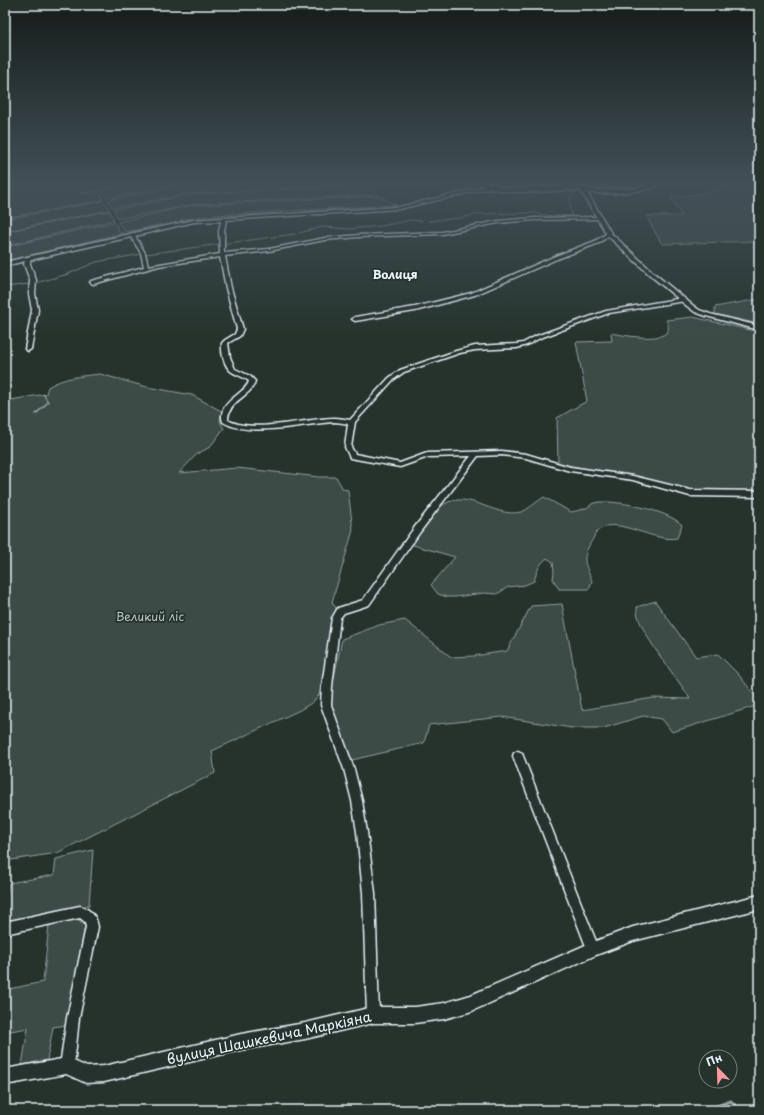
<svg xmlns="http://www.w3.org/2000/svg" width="764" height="1115" font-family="'Playpen Sans',sans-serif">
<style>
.green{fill:#3e4b47;stroke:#939ea0}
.water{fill:#636f6d;stroke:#98a3a5}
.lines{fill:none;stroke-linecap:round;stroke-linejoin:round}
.stream-far2{stroke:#98a3a5;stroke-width:1}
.stream-far1{stroke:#98a3a5;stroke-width:1.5}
.stream{stroke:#98a3a5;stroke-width:3}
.minor-casing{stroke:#e8f1f8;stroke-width:3}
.tertiary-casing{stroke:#e8f1f8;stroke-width:3}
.minor{fill:#26332d;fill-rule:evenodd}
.tertiary{fill:#26332d;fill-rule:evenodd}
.labels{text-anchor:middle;stroke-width:3.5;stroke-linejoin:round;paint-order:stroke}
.far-quarter-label{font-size:12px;font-weight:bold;fill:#e8f1f8;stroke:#26332d}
.park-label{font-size:12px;fill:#b5bfc3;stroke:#26332d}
.near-street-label{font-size:14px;fill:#e8f1f8;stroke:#26332d}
</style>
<rect width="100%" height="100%" fill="#26332d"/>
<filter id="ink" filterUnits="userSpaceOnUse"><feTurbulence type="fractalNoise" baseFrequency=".025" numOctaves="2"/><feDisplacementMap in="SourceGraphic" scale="8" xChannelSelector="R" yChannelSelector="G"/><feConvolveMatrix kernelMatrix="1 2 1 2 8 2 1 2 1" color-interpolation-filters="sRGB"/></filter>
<g filter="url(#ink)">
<path class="green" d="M 5,181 L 144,181 L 80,194 L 99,191 L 103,200 L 5,218 Z
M 151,181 L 241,181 L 181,184 L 107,198 L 102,190 Z
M 260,181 L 354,181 L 362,184 L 190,194 L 113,208 L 108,200 L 182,185 Z
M 748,181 L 759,181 L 759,241 L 662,244 L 646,216 L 682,216 L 670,197 L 700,194 L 749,182 Z
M 364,185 L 379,195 L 197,204 L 118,219 L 114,210 L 191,194 Z
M 380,196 L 396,205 L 216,215 L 180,220 L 181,223 L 164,226 L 162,224 L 127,232 L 123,230 L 118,222 L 193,205 Z
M 104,201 L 110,210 L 5,231 L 5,219 Z
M 108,211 L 110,211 L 114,220 L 5,246 L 5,232 Z
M 114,222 L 115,223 L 119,231 L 123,233 L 5,261 L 5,247 Z
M 759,299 L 759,324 L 715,314 L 715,307 Z
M 693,317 L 759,332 L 759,493 L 688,490 L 558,463 L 557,418 L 587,401 L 576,342 L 612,341 L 611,333 C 622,335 681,347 666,320 Z
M 100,374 L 147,387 L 192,395 L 223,412 C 219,418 219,422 224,428 L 210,447 L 197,454 L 179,473 L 237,468 L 320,477 L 336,477 L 343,489 L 348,490 L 353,530 L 332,602 L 336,608 L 336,614 L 319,695 L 313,702 L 300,710 L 212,751 L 215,773 L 57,853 L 5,861 L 5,401 L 46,394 L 48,387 C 64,377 82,376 100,374 Z
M 544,497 L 571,512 C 576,511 581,510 586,508 C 589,507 591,504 594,503 C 612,498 670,511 682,525 L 677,538 C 655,543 617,516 600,529 C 596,531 594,538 591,542 C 581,560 585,563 592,581 L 589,589 L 559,589 L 553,579 L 554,572 L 553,562 L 547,558 C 539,564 537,571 534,581 L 525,585 L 508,587 L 497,594 L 484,593 L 455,597 L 447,597 L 438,594 L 431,585 L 455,557 L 413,545 C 419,535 431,515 439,508 C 465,485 493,519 521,512 C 528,510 537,501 544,497 Z
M 655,601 L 696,657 L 718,654 L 739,675 L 759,701 L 759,705 L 672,732 L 662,719 L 643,716 L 604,728 L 572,728 L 502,717 L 429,725 L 424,743 L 352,760 L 332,711 L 331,692 L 342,639 L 379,625 L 405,620 L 451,657 L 474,656 L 507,651 L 531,606 L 562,604 L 582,710 L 653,698 L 690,699 C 679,679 634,628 637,607 Z
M 93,850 L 89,905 L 5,924 L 5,906 L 9,883 L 54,875 L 56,859 Z
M 77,918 L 85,926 L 66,1025 L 53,1027 L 47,1060 L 22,1065 L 28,1028 L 5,1032 L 5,1008 L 9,989 L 43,982 L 49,925 Z"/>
<path class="water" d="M 584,181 L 650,181 L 632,187 L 587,189 L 576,187 Z"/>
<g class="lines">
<path class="stream-far2" d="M 305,211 L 397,205
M 180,221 L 200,217 L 285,213
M 428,221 L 460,218 L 479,214 L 534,213 L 554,216 L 572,216 L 569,200 L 576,189
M 129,233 L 162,225
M 299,233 L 323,227 L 349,229 L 381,226 L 411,220 L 422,221
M 146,254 L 295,234
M 5,261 L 125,234
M 36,283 L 68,274 L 96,262 L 142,254
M 5,287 L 30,284"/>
<path class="stream-far1" d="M 36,414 L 48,402 L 44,395"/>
<path class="stream" d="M 705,1110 L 731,1101 L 740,1110"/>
<g class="minor-casing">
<path id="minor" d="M 720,181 L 724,181 L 727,184 L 724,185 Z
M 492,185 L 494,185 L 494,187 L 399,209 L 226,220 L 224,231 L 224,253 L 269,249 L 325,238 L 359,235 L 442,232 L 498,221 L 535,218 L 599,217 L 601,218 L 599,219 L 535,220 L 498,223 L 442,234 L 359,237 L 325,240 L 269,251 L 225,256 L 231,288 L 243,329 L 240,336 L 228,343 L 230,357 L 235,369 L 250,376 L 255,381 C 252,397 228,399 228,420 C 251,434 308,418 335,418 C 340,418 345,419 350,420 L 389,378 L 400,370 L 456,351 L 475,346 L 517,344 L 523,343 L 536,336 L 606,311 L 683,298 L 686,300 L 685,301 L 609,313 L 540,338 L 527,345 L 517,348 L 475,350 L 460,353 L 404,372 L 393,380 L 355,422 L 351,447 L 355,454 L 400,463 L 427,453 L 502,451 L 526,454 L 570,467 L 633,476 L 690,490 L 759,491 L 759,497 L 690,496 L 633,480 L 570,471 L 526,458 L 502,455 L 478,456 L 420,532 L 369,605 L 344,613 L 340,618 L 332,686 L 331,705 L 354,769 L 362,801 L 367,832 L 375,893 L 379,1015 L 377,1019 L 373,1021 L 369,1019 L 367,1015 L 363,893 L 357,832 L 352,801 L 344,769 L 321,705 L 322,686 L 332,618 L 338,608 L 363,600 L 414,528 L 471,456 L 428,457 L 400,467 L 350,458 L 345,447 L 348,424 C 343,423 338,422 333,422 C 303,424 249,438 223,422 C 216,402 246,394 249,381 C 244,377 238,376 232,372 C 224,367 221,352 222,343 L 225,340 L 235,334 L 237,329 L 226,288 L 220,257 L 159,266 L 93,284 L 90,282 L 91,281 L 144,267 L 141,253 L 131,237 L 30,260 L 30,264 L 36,280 L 35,294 L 38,310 L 31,349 L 28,351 L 25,349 L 32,310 L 29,294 L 30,280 L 24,264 L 25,261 L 5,266 L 5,262 L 130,234 L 132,233 L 134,233 L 194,220 L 222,218 L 224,217 L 226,218 L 399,207 ZM 221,221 L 219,231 L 220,254 L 148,266 L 145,253 L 135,236 L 194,222 Z
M 607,233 L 611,234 L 599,243 L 557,259 L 475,295 L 415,311 L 355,321 L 352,319 L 355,317 L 415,307 L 471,293 L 553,257 L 595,241 Z
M 518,751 L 522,753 L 523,756 L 599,949 L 597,953 L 593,955 L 589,953 L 587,949 L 513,756 L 514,753 Z
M 80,906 C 91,910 96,915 98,927 L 79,1018 L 74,1066 L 72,1071 L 67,1073 L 62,1071 L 60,1066 L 67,1018 L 86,927 L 85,922 L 80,918 L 5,934 L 5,922 Z"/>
</g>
<g class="tertiary-casing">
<path id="tertiary" d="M 475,181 L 482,181 L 509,188 L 572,186 L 595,190 L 638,188 L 659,181 L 665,181 C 654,193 604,195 587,192 L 611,233 L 655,274 L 691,304 L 699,310 L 710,314 L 759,326 L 759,330 L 706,316 L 695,312 L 687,306 L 651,276 L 607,235 L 581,191 L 572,190 C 544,191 499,198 475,181 Z
M 759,895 L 759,909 L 633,941 L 596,955 L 472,1011 L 444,1019 L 415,1023 L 373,1023 L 305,1039 L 241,1050 L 104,1082 L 86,1083 L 66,1074 L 5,1085 L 5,1069 L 67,1058 L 87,1067 L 104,1066 L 241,1034 L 305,1023 L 373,1007 L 415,1007 L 444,1003 L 471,995 L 588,944 L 633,927 Z"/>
</g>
<use href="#minor" class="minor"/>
<use href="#tertiary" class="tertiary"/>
</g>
</g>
<linearGradient id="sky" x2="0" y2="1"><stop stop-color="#151c19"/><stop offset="0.54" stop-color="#415057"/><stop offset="1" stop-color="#415057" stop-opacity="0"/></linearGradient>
<rect width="764" height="337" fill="url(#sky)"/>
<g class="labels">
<g class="far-quarter-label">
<text x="395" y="279">Волиця</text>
</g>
<g class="park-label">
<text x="150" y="621">Великий ліс</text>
</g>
<g class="near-street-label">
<text transform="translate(269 1038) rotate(-12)" y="5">вулиця Шашкевича Маркіяна</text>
</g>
</g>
<rect width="764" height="1115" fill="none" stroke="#26332d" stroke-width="20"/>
<rect x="10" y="10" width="744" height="1095" fill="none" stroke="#e8f1f8" stroke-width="1.5" filter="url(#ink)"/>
<g transform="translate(718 1069) rotate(337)"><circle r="19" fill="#26332d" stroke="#747f7e"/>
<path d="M0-3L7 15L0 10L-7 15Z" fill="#ff9aa2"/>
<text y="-6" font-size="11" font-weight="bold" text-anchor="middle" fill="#e8f1f8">Пн</text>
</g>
</svg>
